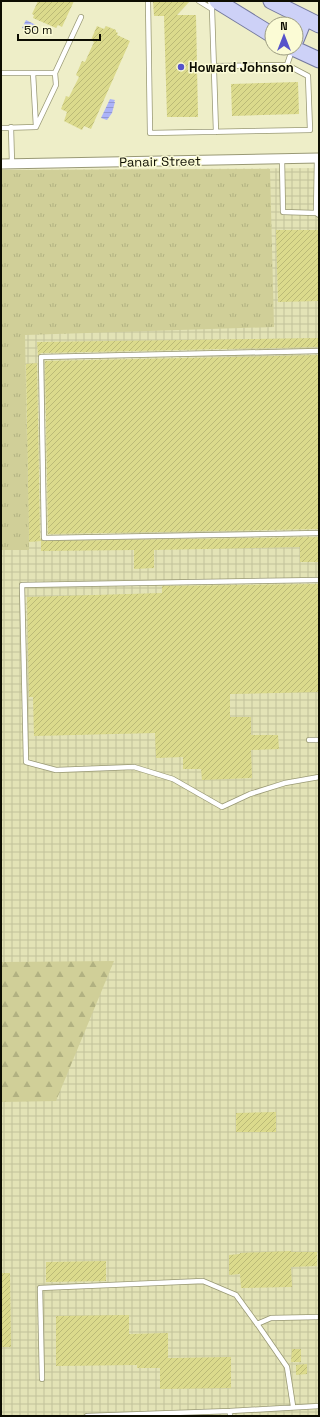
<svg xmlns="http://www.w3.org/2000/svg" width="320" height="1417" font-family="'Space Grotesk',sans-serif">
<style>
.industrial{fill:url(#industrial-grid)}
.grass{fill:url(#grass-tufts)}
.forest{fill:url(#forest-firs)}
.water{fill:url(#water-rules)}
.building{fill:url(#building-hatch)}
.lines{fill:none;stroke-linecap:round;stroke-linejoin:round}
.lane-casing{stroke:#999975;stroke-width:6}
.street-casing{stroke:#999975;stroke-width:11}
.primary-casing{stroke:#74799e;stroke-width:17}
.lane{stroke:#fff;stroke-width:4.5}
.street{stroke:#fff;stroke-width:9}
.primary{stroke:#cdd1f7;stroke-width:15}
.poi-dot{fill:#5653ca;stroke:#fbfbd5;stroke-width:1.5}
.labels{text-anchor:middle;stroke-width:3;stroke-linejoin:round;paint-order:stroke}
.poi-label{font-size:13px;font-weight:bold;fill:#0d0d02;stroke:#fbfbd5;text-anchor:start}
.street-label{font-size:13px;fill:#0d0d02;stroke:#fbfbd5}
</style>
<defs>
<pattern id="industrial-grid" width="8" height="8" patternUnits="userSpaceOnUse"><rect width="8" height="8" fill="#e3e3b6"/><path d="M0 4h8M4 0v8" fill="none" stroke="#c2c29b"/></pattern>
<pattern id="grass-tufts" width="24" height="20" patternUnits="userSpaceOnUse"><rect width="24" height="20" fill="#d0cf98"/><path d="M3 7l-1-3M5 7V3M7 7l1-3M15 17l-1-3M17 17v-4M19 17l1-3" fill="none" stroke="#b1b181"/></pattern>
<pattern id="forest-firs" width="22" height="20" patternUnits="userSpaceOnUse"><rect width="22" height="20" fill="#d0cf98"/><path d="M5 1l3.5 6h-7zM16 11l3.5 6h-7z" fill="#b1b181"/></pattern>
<pattern id="water-rules" width="6" height="5" patternUnits="userSpaceOnUse"><rect width="6" height="5" fill="#acb3f8"/><path d="M0 2.5h6" fill="none" stroke="#9399d3"/></pattern>
<pattern id="building-hatch" width="6" height="6" patternUnits="userSpaceOnUse"><rect width="6" height="6" fill="#dbda8c"/><path d="M-1 1l2-2M0 6l6-6M5 7l2-2" fill="none" stroke="#bbba77"/></pattern>
</defs>
<rect width="100%" height="100%" fill="#eeeec8"/>
<path class="industrial" d="M 319,168 L 319,1416 L 1,1416 L 1,170 Z"/>
<path class="grass" d="M 270,169 L 274,327 L 25,335 L 29,550 L 1,550 L 1,170 Z"/>
<path class="forest" d="M 114,961 L 56,1101 L 1,1102 L 1,962 Z"/>
<path class="water" d="M 26,20 L 36,25 L 35,31 L 34,31 L 33,33 L 22,28 Z
M 110,99 L 115,100 L 114,102 L 115,102 L 112,113 L 107,120 L 101,118 Z"/>
<path class="building" d="M 38,1 L 74,1 L 62,27 L 58,25 L 56,28 L 33,18 L 34,15 L 32,14 Z
M 153,1 L 190,1 L 177,15 L 196,15 L 198,117 L 167,117 L 164,16 L 154,16 Z
M 97,26 L 104,29 L 106,26 L 116,30 L 116,32 L 118,33 L 117,35 L 130,41 L 91,129 L 84,126 L 82,130 L 64,121 L 67,112 L 61,109 L 66,96 L 69,97 L 79,77 L 76,75 L 82,61 L 85,62 L 94,42 L 91,40 Z
M 298,82 L 299,114 L 232,116 L 231,84 Z
M 276,230 L 319,230 L 319,301 L 278,302 Z
M 319,338 L 319,347 L 41,353 L 38,356 L 37,342 Z
M 319,355 L 319,529 L 48,534 L 45,361 Z
M 37,363 L 40,538 L 42,541 L 319,537 L 319,562 L 300,562 L 300,547 L 154,550 L 154,568 L 134,569 L 134,550 L 41,551 L 41,541 L 29,542 L 26,364 Z
M 319,584 L 319,692 L 230,694 L 230,717 L 251,717 L 251,735 L 278,735 L 279,749 L 251,750 L 252,778 L 202,780 L 201,769 L 183,769 L 183,757 L 156,758 L 155,733 L 34,736 L 33,697 L 29,697 L 27,597 L 162,593 L 162,586 Z
M 276,1112 L 276,1132 L 236,1132 L 236,1113 Z
M 291,1251 L 291,1252 L 317,1252 L 317,1266 L 291,1267 L 292,1287 L 241,1288 L 240,1274 L 229,1275 L 229,1255 L 240,1254 L 240,1253 Z
M 106,1261 L 106,1281 L 46,1282 L 46,1262 Z
M 1,1273 L 10,1273 L 11,1347 L 1,1347 Z
M 129,1315 L 129,1334 L 168,1333 L 168,1358 L 231,1357 L 231,1388 L 160,1389 L 160,1368 L 137,1368 L 137,1365 L 56,1366 L 56,1316 Z
M 292,1349 L 301,1349 L 301,1362 L 291,1362 Z
M 307,1364 L 307,1374 L 296,1375 L 296,1365 Z"/>
<g class="lines">
<g class="lane-casing">
<path id="lane" d="M 148,1 L 150,133 L 310,130 L 308,76 L 287,65 L 214,66
M 199,1 L 212,9
M 210,1 L 212,9 L 216,132
M 287,65 L 292,50
M 1,73 L 55,73
M 11,127 L 12,164
M 36,127 L 56,85 L 55,73 L 81,17
M 1,128 L 36,127 L 33,73
M 282,159 L 283,212 L 316,213 L 319,215
M 316,213 L 317,158
M 319,351 L 41,357 L 44,538 L 319,533
M 319,580 L 22,585 L 26,762 L 56,770 L 134,767 L 173,779 L 222,807 L 250,794 L 285,783 L 319,777
M 309,740 L 319,740
M 257,1324 L 271,1318 L 319,1317
M 42,1379 L 40,1288 L 203,1281 L 236,1295 L 260,1328 L 287,1367 L 293,1406
M 230,1411 L 319,1406
M 87,1416 L 230,1411 L 230,1416"/>
</g>
<g class="street-casing">
<path id="street" d="M 1,164 L 319,158"/>
</g>
<g class="primary-casing">
<path id="primary" d="M 217,1 L 272,35
M 271,1 L 319,25
M 296,40 L 305,18
M 293,48 L 319,60"/>
</g>
<use href="#lane" class="lane"/>
<use href="#street" class="street"/>
<use href="#primary" class="primary"/>
</g>
<circle class="poi-dot" cx="181" cy="67" r="4"/>
<g class="labels">
<g class="poi-label">
<text x="189" y="72">Howard Johnson</text>
</g>
<g class="street-label">
<text transform="translate(160 161) rotate(-1)" y="5">Panair Street</text>
</g>
</g>
<rect width="320" height="1417" fill="none" stroke="#0d0d02" stroke-width="4"/>
<g transform="translate(284 36)"><circle r="19" fill="#fbfbd5" stroke="#9c9c81"/>
<path d="M0-3L7 15L0 10L-7 15Z" fill="#5653ca"/>
<text y="-6" font-size="11" font-weight="bold" text-anchor="middle" fill="#0d0d02">N</text>
</g>
<path d="M18 34v6h82v-6" fill="none" stroke="#0d0d02" stroke-width="2"/>
<text x="24" y="34" font-size="12" fill="#0d0d02" stroke="#fbfbd5" stroke-width="3" paint-order="stroke">50 m</text>
</svg>
